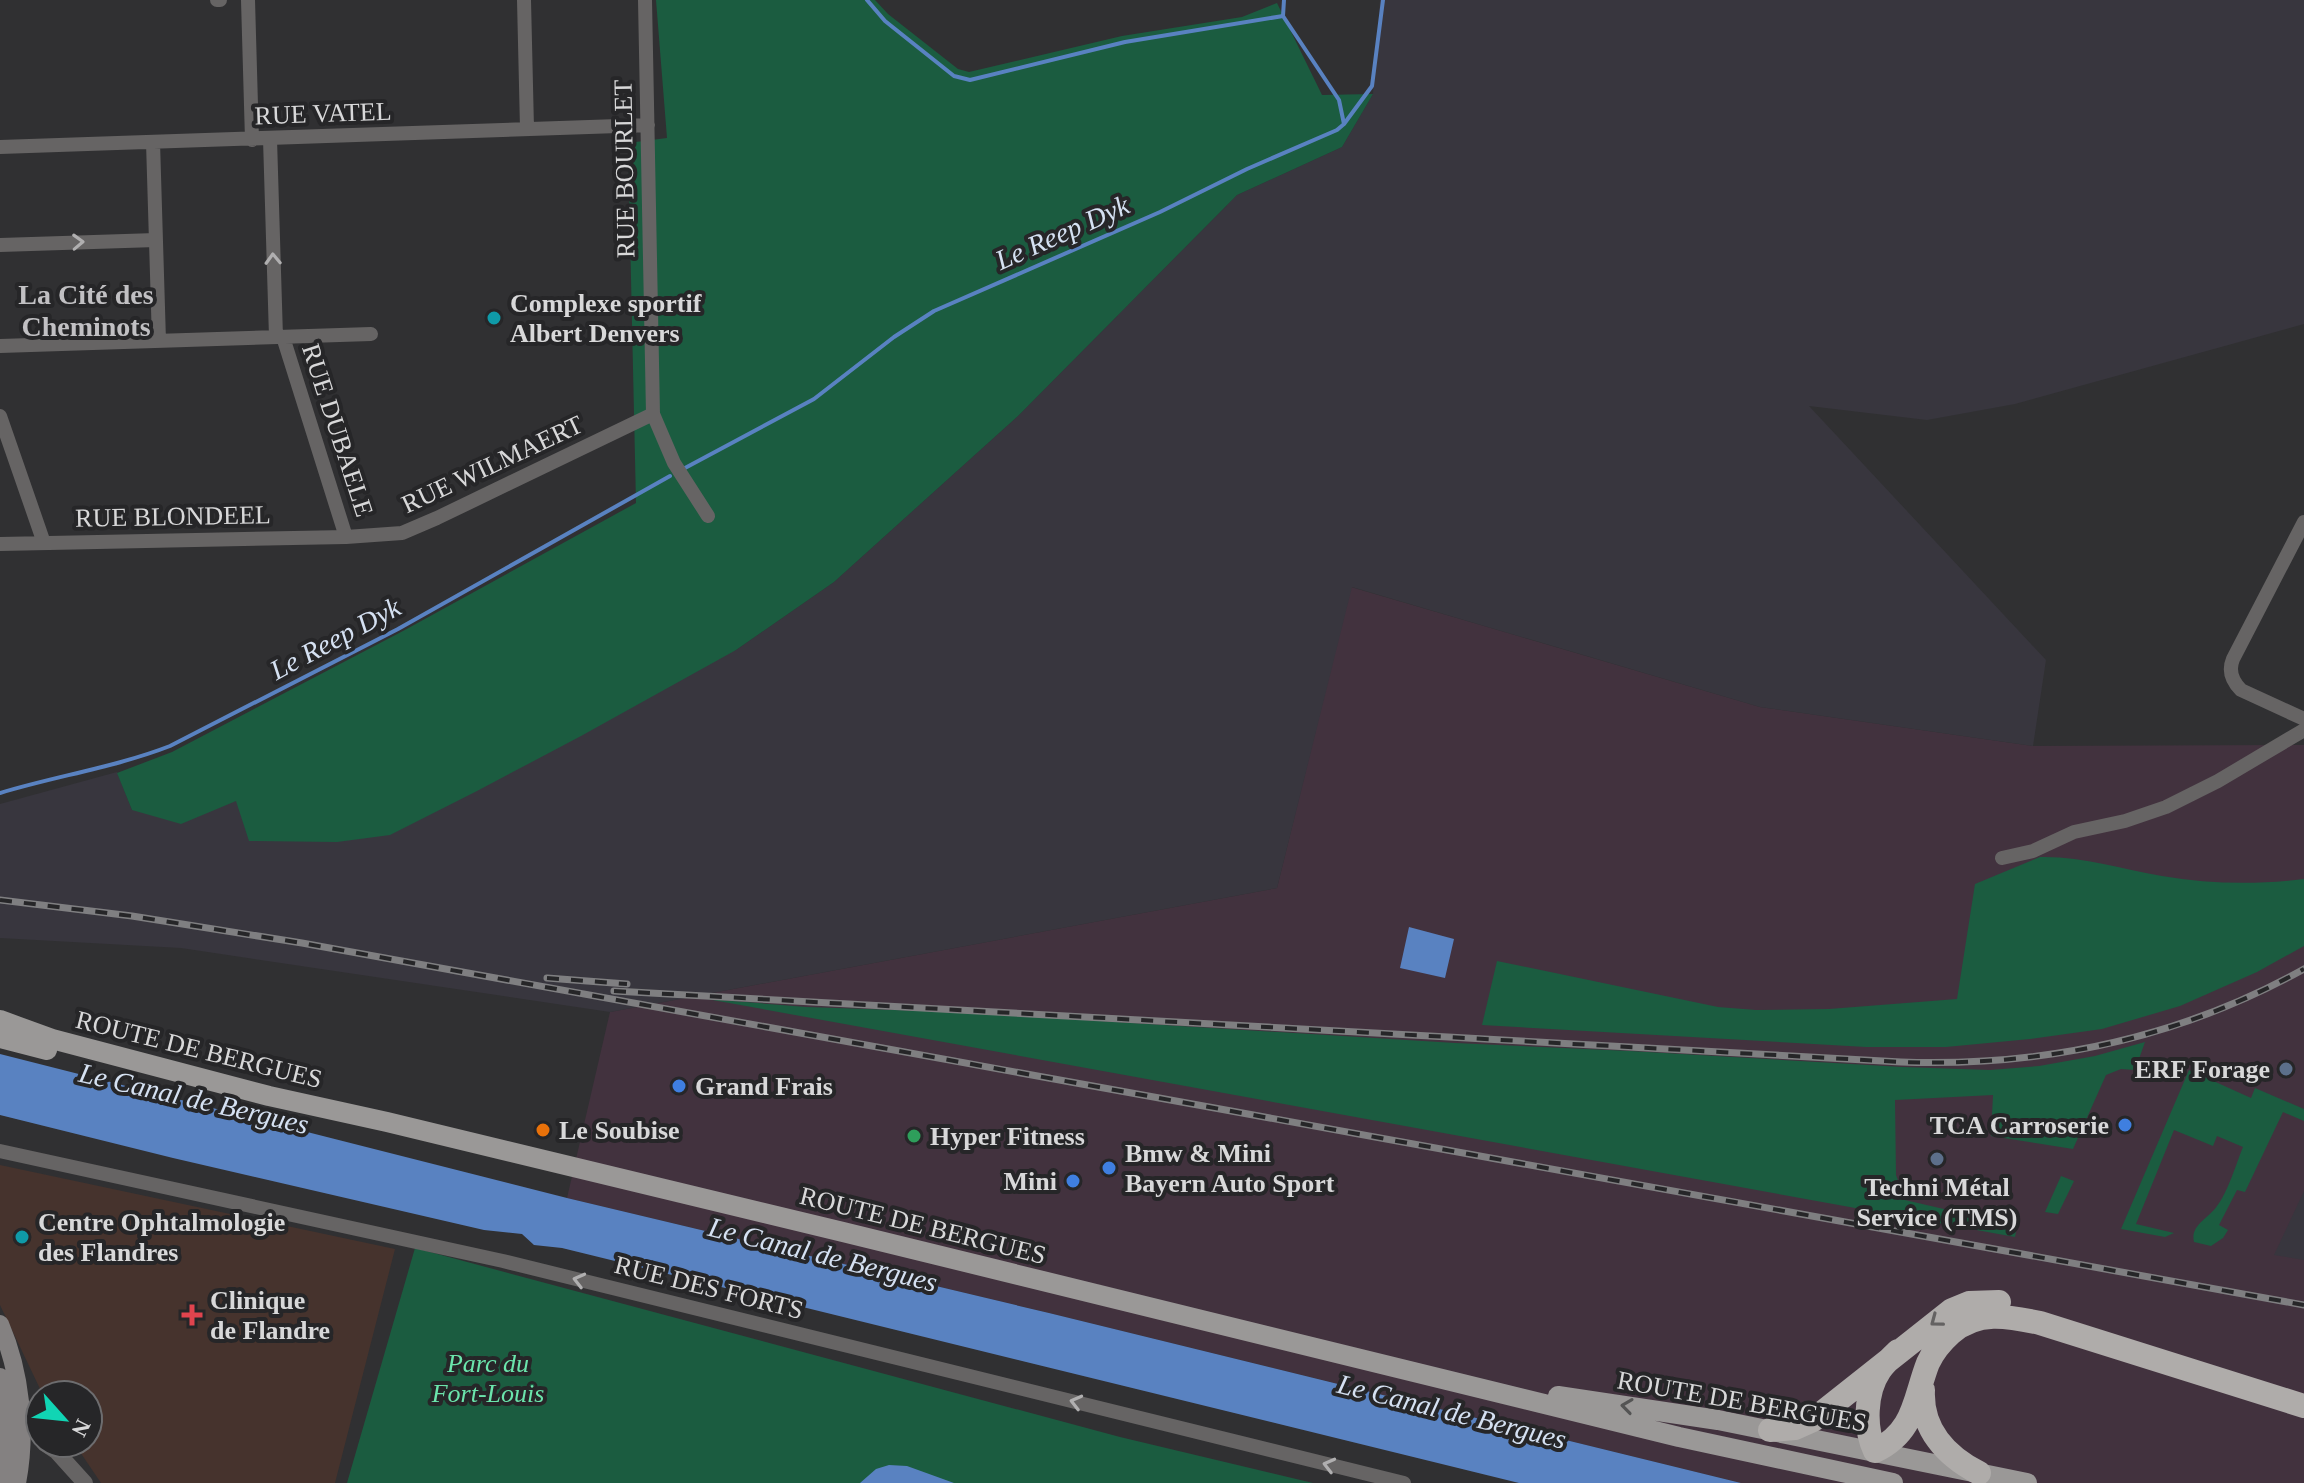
<svg xmlns="http://www.w3.org/2000/svg" width="2304" height="1483" font-family="'Times New Roman',serif">
<style>
.commercial{fill:#42323e}
.built{fill:#38363e}
.medical{fill:#46332d}
.green{fill:#1b5c40}
.water{fill:#5982c1}
.lines{fill:none;stroke-linecap:round;stroke-linejoin:round}
.stream{stroke:#5982c1;stroke-width:4}
.minor{stroke:#666464;stroke-width:14}
.tertiary{stroke:#666464;stroke-width:16}
.secondary{stroke:#848181;stroke-width:18}
.primary{stroke:#9a9897;stroke-width:20}
.motorway{stroke:#afacaa;stroke-width:24}
.rail-casing{stroke:#7f7f81;stroke-width:7}
.rail{stroke:#262628;stroke-width:4;stroke-dasharray:12;stroke-linecap:butt}
.oneway{stroke:#b0afb0}
.oneway2{stroke:#646262}
.oneway3{stroke:#545454}
.culture-dot{fill:#0f9aa8;stroke:#262628;stroke-width:3}
.service-dot{fill:#5c6f8a;stroke:#262628;stroke-width:3}
.shop-dot{fill:#3f7fe0;stroke:#262628;stroke-width:3}
.food-dot{fill:#e8710a;stroke:#262628;stroke-width:3}
.leisure-dot{fill:#2e9e5b;stroke:#262628;stroke-width:3}
.health-dot{fill:#e0444e;stroke:#262628;stroke-width:3}
.labels{text-anchor:middle;stroke-width:8;stroke-linejoin:round;paint-order:stroke}
.street-label{font-size:26px;fill:#d8d8d9;stroke:#262628}
.poi-label{font-size:26px;font-weight:bold;fill:#d8d8d9;stroke:#262628;text-anchor:start}
.park-label{font-size:26px;font-style:italic;fill:#6be5ac;stroke:#262628}
.water-label{font-size:28px;font-style:italic;fill:#d5e1f2;stroke:#262628}
.neighbourhood-label{font-size:28px;font-weight:bold;fill:#c1c0c3;stroke:#262628}
</style>
<rect width="100%" height="100%" fill="#303032"/>
<path class="commercial" d="M 1351,587 L 1760,707 L 2033,746 L 2304,745 L 2304,1483 L 1741,1483 L 1049,1313 L 567,1198 L 610,1012 L 1277,888 Z"/>
<path class="built" d="M 1380,0 L 2304,0 L 2304,324 L 2015,404 L 1927,420 L 1809,406 L 2046,660 L 2033,746 L 1760,707 L 1352,587 L 1277,888 L 610,1012 L 181,948 L 0,938 L 0,804 L 117,772 L 132,810 L 236,801 L 736,650 L 834,582 L 1019,415 L 1237,195 L 1342,147 L 1373,94 Z
M 2304,1191 L 2304,1260 L 2274,1255 Z"/>
<path class="medical" d="M 0,1165 L 395,1249 L 335,1483 L 101,1483 L 74,1443 L 88,1443 L 88,1395 L 43,1395 L 0,1305 Z"/>
<path class="green" d="M 656,0 L 875,0 L 888,14 L 958,69 L 969,72 L 1122,36 L 1242,17 L 1277,3 L 1322,95 L 1373,94 L 1342,147 L 1237,195 L 1019,415 L 834,582 L 736,650 L 581,736 L 477,791 L 390,835 L 337,842 L 249,841 L 236,801 L 181,824 L 132,810 L 117,773 L 172,752 L 403,631 L 636,503 L 628,143 L 667,138 Z
M 2040,857 C 2082,856 2121,869 2162,876 C 2209,884 2257,885 2304,879 L 2304,946 L 2257,972 L 2180,1006 L 2102,1029 L 2030,1039 L 1946,1047 L 1866,1047 L 1482,1025 L 1497,961 L 1718,1007 L 1756,1010 L 1829,1009 L 1957,999 L 1975,884 Z
M 707,999 L 806,1007 L 955,1012 L 1455,1043 L 1630,1051 L 1902,1067 L 1990,1070 L 2039,1066 L 2095,1056 L 2145,1042 L 2135,1070 L 2121,1069 L 2106,1075 L 2073,1149 L 1991,1136 L 1993,1095 L 1895,1100 L 1896,1175 L 1905,1200 L 2017,1226 L 2015,1237 Z
M 2189,1070 L 2251,1098 L 2255,1088 L 2304,1109 L 2304,1121 L 2283,1112 L 2245,1192 L 2237,1190 L 2219,1225 L 2228,1230 L 2223,1238 L 2211,1246 L 2194,1242 C 2190,1225 2208,1219 2217,1206 C 2228,1192 2236,1164 2243,1147 L 2217,1136 L 2213,1146 L 2174,1130 L 2136,1224 L 2174,1233 L 2165,1237 L 2121,1229 Z
M 2061,1176 L 2074,1181 L 2058,1214 L 2045,1212 Z
M 415,1248 L 1120,1437 L 1313,1483 L 347,1483 Z"/>
<path class="water" d="M 1409,927 L 1454,939 L 1445,978 L 1400,968 Z
M 0,1054 L 567,1198 L 1049,1313 L 1741,1483 L 1519,1483 L 562,1248 L 534,1245 L 522,1234 L 484,1230 L 173,1158 L 0,1115 Z
M 889,1465 L 907,1466 L 954,1483 L 860,1483 L 876,1469 Z"/>
<g class="lines">
<path class="stream" d="M 867,0 L 885,21 L 954,76 L 970,80 L 1125,42 L 1283,16
M 1344,124 L 1372,86 L 1383,0
M 685,468 L 814,399 L 894,337 L 934,311 L 1160,212 L 1247,169 L 1337,130 L 1344,124 L 1339,100 L 1283,16 L 1284,0
M 0,793 C 56,776 116,767 170,746 L 398,629 L 670,476"/>
<path class="minor" d="M 217,0 L 220,0
M 248,0 L 252,140
M 524,0 L 527,128
M 645,0 L 653,414 L 674,463 L 708,516
M 270,139 L 276,337
M 153,142 L 159,341
M 0,147 L 648,125
M 0,245 L 156,240
M 283,337 L 346,537
M 0,346 L 371,334
M 0,416 L 44,543
M 2304,522 L 2233,659 C 2228,671 2232,681 2241,690 L 2304,719
M 0,544 L 346,537 L 402,533 L 437,518 L 653,414
M 2002,858 L 2033,851 L 2074,832 L 2125,821 L 2166,807 L 2218,781 L 2304,730
M 0,1151 L 503,1261 L 1404,1483"/>
<path class="tertiary" d="M 44,1443 L 56,1451 L 85,1483"/>
<path class="secondary" d="M 0,1324 C 21,1373 27,1431 17,1483
M 0,1377 L 5,1427 L 2,1483"/>
<path class="primary" d="M 0,1020 L 52,1039 L 269,1096 L 387,1122 L 843,1232 L 1679,1437 L 1893,1483
M 0,1038 L 47,1050
M 1558,1396 L 1718,1420 L 2027,1483"/>
<path class="motorway" d="M 1898,1351 C 1892,1357 1885,1363 1880,1370 C 1865,1392 1864,1428 1875,1451 C 1915,1432 1914,1399 1928,1363 C 1933,1352 1941,1342 1951,1333 C 1978,1310 2007,1316 2040,1323 L 2304,1406
M 1923,1390 C 1921,1429 1946,1456 1979,1473
M 1770,1430 L 1795,1428 L 1813,1420 L 1952,1310 L 1969,1303 L 1999,1302"/>
<g class="rail-casing">
<path id="rail" d="M 0,900 L 132,916 L 302,943 L 2304,1305
M 547,978 L 627,984
M 614,991 L 1901,1062 C 2044,1067 2178,1039 2304,969"/>
</g>
<use href="#rail" class="rail"/>
</g>
<defs><path id="oneway-chevron" d="M-2-3.5L2.5 0L-2 3.5" fill="none" stroke-width="1.6" stroke-linecap="round" stroke-linejoin="round" transform="scale(2)"/></defs>
<g class="oneway">
<use href="#oneway-chevron" transform="translate(78 242) rotate(-2)"/>
<use href="#oneway-chevron" transform="translate(273 259) rotate(-92)"/>
<use href="#oneway-chevron" transform="translate(579 1280) rotate(-166)"/>
<use href="#oneway-chevron" transform="translate(1076 1402) rotate(-166)"/>
<use href="#oneway-chevron" transform="translate(1329 1465) rotate(-166)"/>
</g>
<use class="oneway2" href="#oneway-chevron" transform="translate(1936 1321) rotate(143)"/>
<use class="oneway3" href="#oneway-chevron" transform="translate(1627 1406) rotate(-172)"/>
<g class="culture-dot">
<circle cx="494" cy="318" r="8"/>
<circle cx="22" cy="1237" r="8"/>
</g>
<g class="service-dot">
<circle cx="2286" cy="1069" r="8"/>
<circle cx="1937" cy="1159" r="8"/>
</g>
<g class="shop-dot">
<circle cx="679" cy="1086" r="8"/>
<circle cx="2125" cy="1125" r="8"/>
<circle cx="1109" cy="1168" r="8"/>
<circle cx="1073" cy="1181" r="8"/>
</g>
<circle class="food-dot" cx="543" cy="1130" r="8"/>
<circle class="leisure-dot" cx="914" cy="1136" r="8"/>
<path class="health-dot" d="M188 1303h8v8h8v8h-8v8h-8v-8h-8v-8h8z"/>
<g class="labels">
<g class="street-label">
<text transform="translate(323 113) rotate(-2)" y="9">RUE VATEL</text>
<text transform="translate(624 169) rotate(-91)" y="9">RUE BOURLET</text>
<text transform="translate(338 430) rotate(72)" y="9">RUE DUBAELE</text>
<text transform="translate(492 464) rotate(-25)" y="9">RUE WILMAERT</text>
<text transform="translate(173 516) rotate(-1)" y="9">RUE BLONDEEL</text>
<text transform="translate(199 1049) rotate(14)" y="9">ROUTE DE BERGUES</text>
<text transform="translate(923 1225) rotate(14)" y="9">ROUTE DE BERGUES</text>
<text transform="translate(709 1287) rotate(14)" y="9">RUE DES FORTS</text>
<text transform="translate(1742 1401) rotate(10)" y="9">ROUTE DE BERGUES</text>
</g>
<g class="poi-label">
<text x="510" y="312">Complexe sportif<tspan x="510" dy="30">Albert Denvers</tspan></text>
<text x="2270" y="1078" text-anchor="end">ERF Forage</text>
<text x="695" y="1095">Grand Frais</text>
<text x="2109" y="1134" text-anchor="end">TCA Carroserie</text>
<text x="559" y="1139">Le Soubise</text>
<text x="930" y="1145">Hyper Fitness</text>
<text x="1125" y="1162">Bmw &amp; Mini<tspan x="1125" dy="30">Bayern Auto Sport</tspan></text>
<text x="1057" y="1190" text-anchor="end">Mini</text>
<text x="1937" y="1196" text-anchor="middle">Techni Métal<tspan x="1937" dy="30">Service (TMS)</tspan></text>
<text x="38" y="1231">Centre Ophtalmologie<tspan x="38" dy="30">des Flandres</tspan></text>
<text x="210" y="1309">Clinique<tspan x="210" dy="30">de Flandre</tspan></text>
</g>
<g class="park-label">
<text x="488" y="1372">Parc du<tspan x="488" dy="30">Fort-Louis</tspan></text>
</g>
<g class="water-label">
<text transform="translate(1062 232) rotate(-24)" y="10">Le Reep Dyk</text>
<text transform="translate(335 638) rotate(-28)" y="10">Le Reep Dyk</text>
<text transform="translate(194 1098) rotate(13)" y="10">Le Canal de Bergues</text>
<text transform="translate(823 1254) rotate(14)" y="10">Le Canal de Bergues</text>
<text transform="translate(1452 1411) rotate(14)" y="10">Le Canal de Bergues</text>
</g>
<g class="neighbourhood-label">
<text x="86" y="304">La Cité des<tspan x="86" dy="32">Cheminots</tspan></text>
</g>
</g>
<g transform="translate(64 1419) rotate(117)"><circle r="38" fill="#262628" stroke="#6d6d6f" stroke-width="2"/>
<path d="M0-6L14 30L0 20L-14 30Z" fill="#11d5b4"/>
<text y="-12" font-size="22" font-weight="bold" text-anchor="middle" fill="#d8d8d9">N</text>
</g>
</svg>
